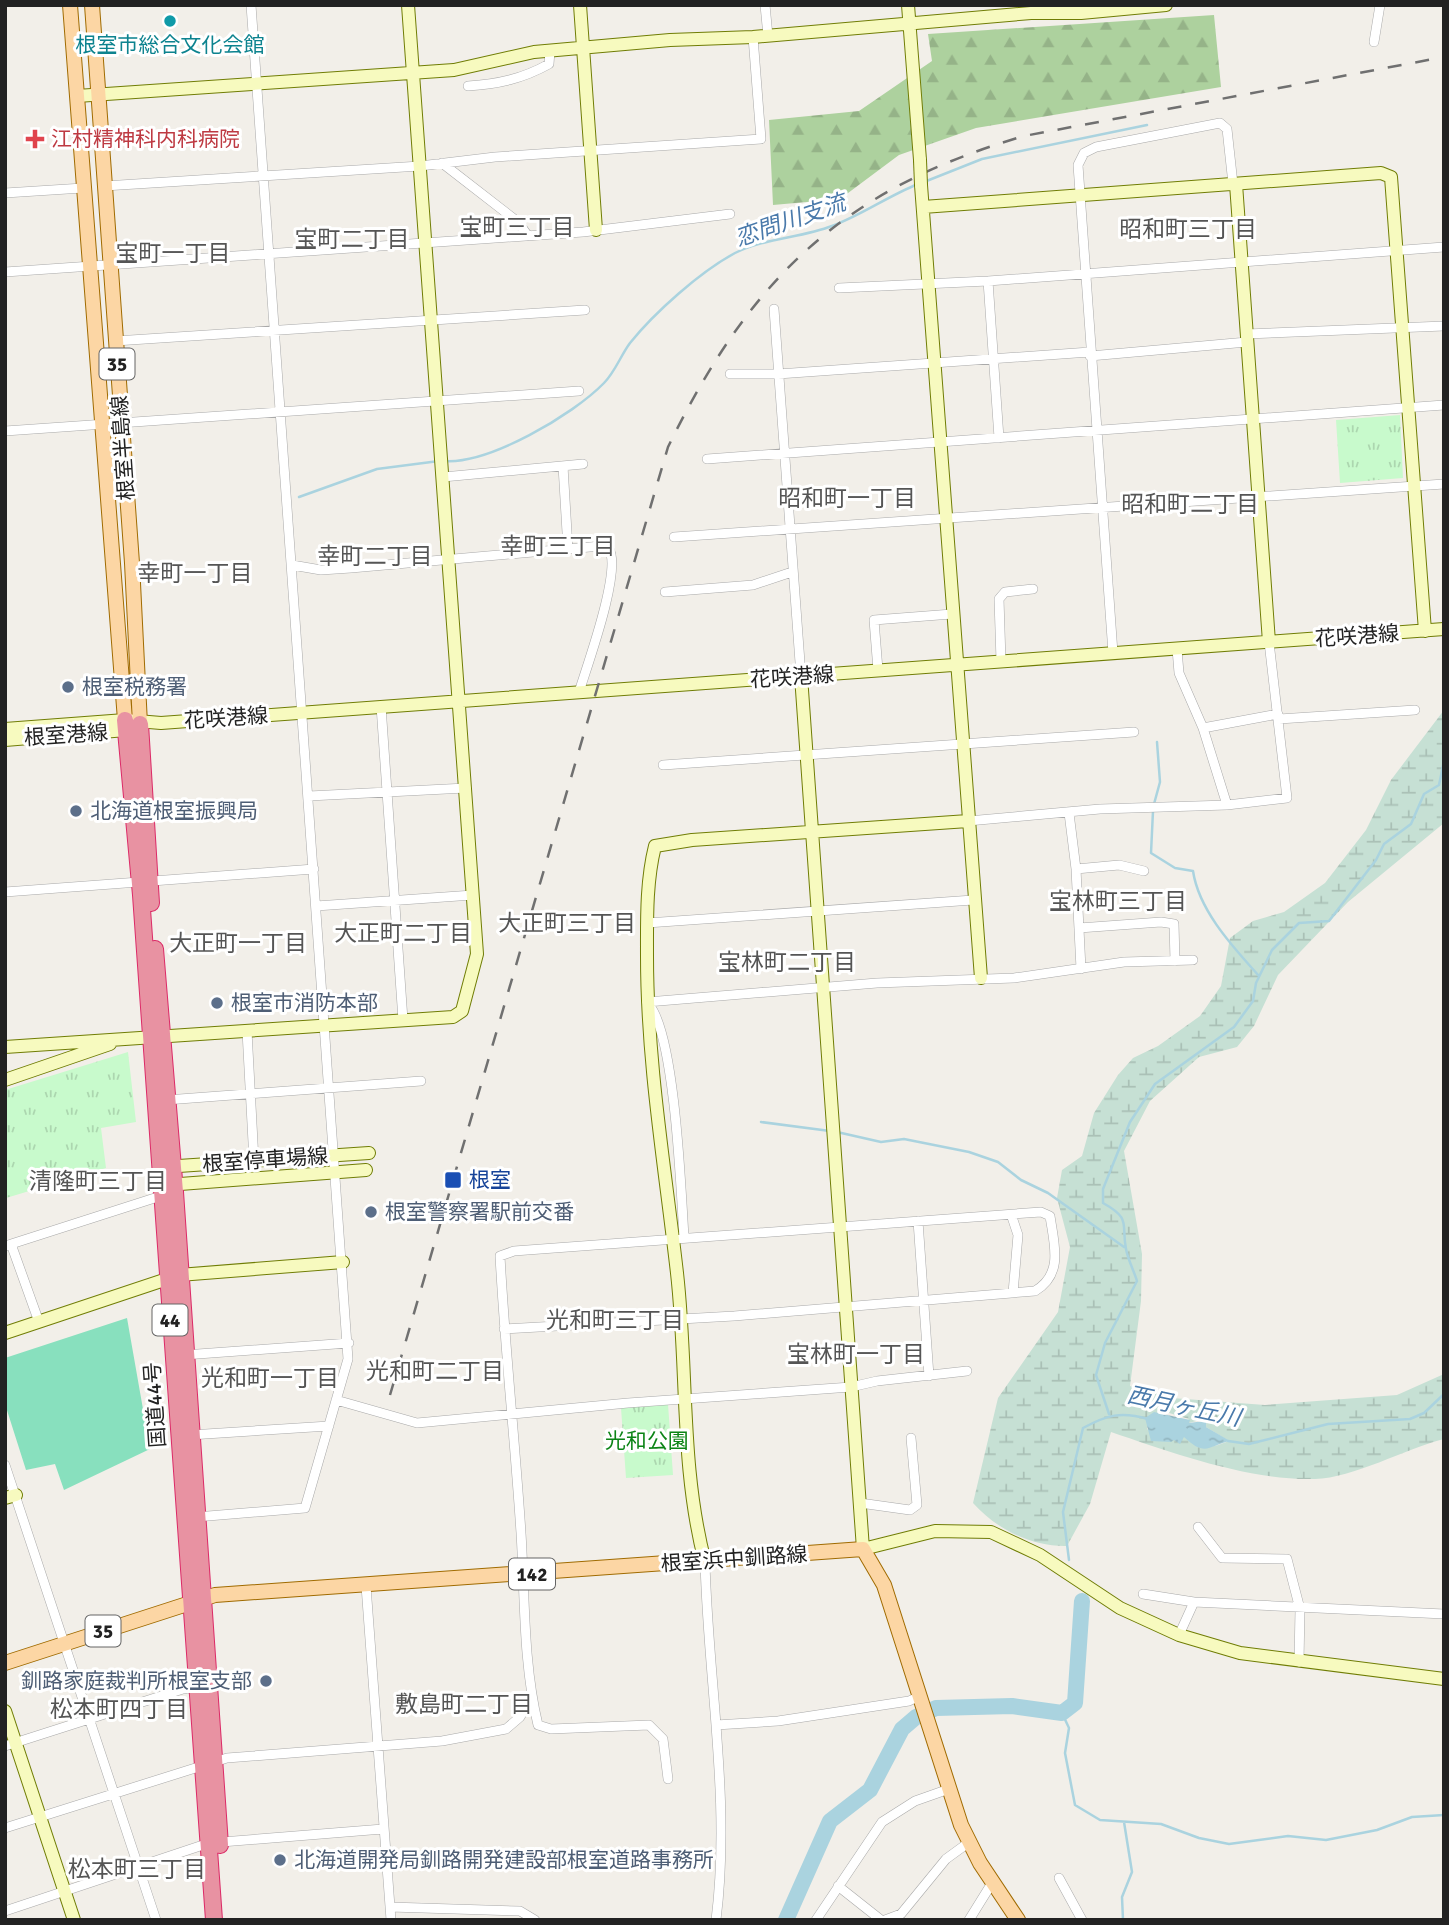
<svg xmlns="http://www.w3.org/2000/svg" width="1449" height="1925" font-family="Signika,'Noto Sans JP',sans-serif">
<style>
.forest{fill:url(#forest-firs)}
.wetland{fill:url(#wetland-marsh);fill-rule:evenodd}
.park{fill:url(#park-tufts)}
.pitch{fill:#88e0be}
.water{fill:url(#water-ripples)}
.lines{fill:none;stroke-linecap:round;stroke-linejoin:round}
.stream{stroke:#aad3df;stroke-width:2.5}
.river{stroke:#aad3df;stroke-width:16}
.street-casing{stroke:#a9a9a9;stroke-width:10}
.secondary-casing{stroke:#707d05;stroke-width:14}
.primary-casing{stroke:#a06b00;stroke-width:16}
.highway-casing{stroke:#dc2a67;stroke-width:18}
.street{stroke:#fff;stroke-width:9}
.secondary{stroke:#f7fabf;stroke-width:12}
.primary{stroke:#fcd6a4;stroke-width:14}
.highway{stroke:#e892a2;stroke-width:16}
.rail{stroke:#707070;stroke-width:2.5;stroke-dasharray:14 14;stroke-linecap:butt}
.secondary-bridge-casing{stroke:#707d05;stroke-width:14;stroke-linecap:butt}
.secondary-bridge{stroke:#f7fabf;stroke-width:12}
.culture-dot{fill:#0f9aa8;stroke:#fff;stroke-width:2.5}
.health-dot{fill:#e0444e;stroke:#fff;stroke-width:2.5}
.service-dot{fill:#5c6f8a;stroke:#fff;stroke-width:2.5}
.transit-dot{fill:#1a4fb4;stroke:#fff;stroke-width:2.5}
.labels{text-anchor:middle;stroke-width:6;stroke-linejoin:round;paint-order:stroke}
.shield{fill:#fff;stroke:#646464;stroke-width:2}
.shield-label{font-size:19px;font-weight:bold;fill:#222}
.culture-label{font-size:21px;fill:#0d838f;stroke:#fff}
.health-label{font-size:21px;fill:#be3a42;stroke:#fff;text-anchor:start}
.street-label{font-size:21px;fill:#222;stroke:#fff}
.service-label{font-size:21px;fill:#4e5e75;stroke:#fff;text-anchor:start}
.transit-label{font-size:21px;fill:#164399;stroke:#fff;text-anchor:start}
.park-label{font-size:21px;fill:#0c8416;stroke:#fff}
.water-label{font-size:23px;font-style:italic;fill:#4a7aab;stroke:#fff}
.neighbourhood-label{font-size:23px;fill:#555;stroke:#fff}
</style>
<defs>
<pattern id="forest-firs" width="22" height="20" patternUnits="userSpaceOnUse" patternTransform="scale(1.75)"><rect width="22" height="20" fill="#add19e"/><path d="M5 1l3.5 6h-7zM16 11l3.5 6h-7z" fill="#95b388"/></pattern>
<pattern id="wetland-marsh" width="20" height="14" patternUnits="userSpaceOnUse" patternTransform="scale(1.75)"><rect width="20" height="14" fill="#c6e0d4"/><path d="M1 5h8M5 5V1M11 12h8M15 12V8" fill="none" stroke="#aac0b6"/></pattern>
<pattern id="park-tufts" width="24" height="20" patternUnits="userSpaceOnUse" patternTransform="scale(1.75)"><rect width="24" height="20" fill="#c8facc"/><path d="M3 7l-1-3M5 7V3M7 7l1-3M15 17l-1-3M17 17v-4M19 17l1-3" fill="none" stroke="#acd6af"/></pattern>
<pattern id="water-ripples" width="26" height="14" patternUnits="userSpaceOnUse" patternTransform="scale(1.75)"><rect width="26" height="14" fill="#aad3df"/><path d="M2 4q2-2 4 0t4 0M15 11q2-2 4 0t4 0" fill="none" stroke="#92b5bf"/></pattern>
</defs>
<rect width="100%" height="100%" fill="#f2efe9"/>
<path class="forest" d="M 1214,15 L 1221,87 L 976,128 L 899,155 L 840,199 L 773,205 L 769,120 L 859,111 L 932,61 L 928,34 Z"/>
<path class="wetland" d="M 1444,710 L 1444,823 L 1348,902 L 1278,975 L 1254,1026 L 1237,1047 L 1199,1057 L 1150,1101 L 1124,1151 L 1142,1254 L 1141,1301 L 1130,1386 L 1172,1398 L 1265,1405 L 1397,1395 L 1444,1374 L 1444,1439 C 1405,1449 1353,1478 1315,1479 C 1250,1481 1173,1453 1111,1432 L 1090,1504 L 1067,1546 C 1032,1547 996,1529 973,1503 L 998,1398 L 1058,1312 L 1070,1247 L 1057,1198 L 1062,1170 L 1082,1156 L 1094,1113 L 1118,1075 L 1133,1058 L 1158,1046 L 1200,1016 L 1221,986 L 1230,938 L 1253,921 L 1284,912 L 1325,883 L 1366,830 L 1391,780 ZM 1166,1412 L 1189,1419 L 1186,1422 L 1189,1423 L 1207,1418 L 1206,1427 L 1229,1441 C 1212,1448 1198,1451 1184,1436 L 1166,1441 L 1147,1429 L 1148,1425 Z"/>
<path class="park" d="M 1400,415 L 1403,478 L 1340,483 L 1336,420 Z
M 128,1052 L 136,1122 L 101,1128 L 106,1168 L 6,1198 L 5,1090 Z
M 668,1404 L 673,1475 L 626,1478 L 621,1408 Z"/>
<path class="pitch" d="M 127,1318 L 150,1449 L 64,1490 L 55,1464 L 26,1470 L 5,1404 L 5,1358 Z"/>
<path class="water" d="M 1154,1412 L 1190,1420 L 1189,1423 L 1204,1421 L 1207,1416 L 1206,1427 L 1230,1441 C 1209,1445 1206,1458 1184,1437 L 1180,1444 L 1174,1440 L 1171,1442 L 1151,1441 L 1145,1418 Z"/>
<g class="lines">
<path class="stream" d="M 924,182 L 982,159 L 1147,125
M 445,461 C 489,464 573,415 604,383 C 615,372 621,355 630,343 C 655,312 700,272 735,253 C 765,238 801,238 832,226 C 862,215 888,196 918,184
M 299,497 L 377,469 L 439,461
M 1154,804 L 1160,782 L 1157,742
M 1153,811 L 1151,853 L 1175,868 L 1193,871 C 1199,911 1233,947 1259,976
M 761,1122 L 830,1131
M 837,1132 L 881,1142 L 904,1139 L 969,1152 L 998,1162 L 1021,1180 L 1048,1193 L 1124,1247
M 1109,1414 L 1096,1375 L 1105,1343 L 1137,1281 C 1134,1271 1128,1260 1126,1249 C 1121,1224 1132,1219 1103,1203 L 1103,1189 L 1130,1122 L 1155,1084 L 1234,1027 L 1253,1001 L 1256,983 L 1272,950 L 1299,923 L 1329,921 L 1376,860 L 1384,844 L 1411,824 L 1424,794 L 1439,785 L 1444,761
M 1228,1441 L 1249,1444 L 1328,1424 L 1410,1419 L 1424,1413 L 1444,1394
M 1069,1560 L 1063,1512 L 1083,1428 C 1107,1415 1121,1411 1148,1419
M 1062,1713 L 1069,1728 L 1065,1753 L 1075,1805 L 1100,1820 L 1161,1824 L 1199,1838 L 1229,1844 L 1288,1836 L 1326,1840 L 1377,1830 L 1412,1817 L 1444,1815
M 1123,1920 L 1122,1897 L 1132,1872 L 1124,1822"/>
<path class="river" d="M 786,1920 L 830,1821 L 870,1790 L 902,1729 L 916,1717 L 936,1708 L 1012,1706 L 1062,1713 L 1075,1703 L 1082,1601"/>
<g class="street-casing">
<path id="street" d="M 765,5 L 768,36
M 1374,42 L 1380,5
M 468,86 C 498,84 522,79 549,64 L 550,51
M 442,163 L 518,222 L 528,236
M 104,186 L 420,166 L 495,157 L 761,139 L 753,37
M 5,193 L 83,188
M 5,272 L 583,232 L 730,214
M 988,281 L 999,438
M 839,288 L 988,281 L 1444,247
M 774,309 L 801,676
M 1246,334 L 1444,326
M 115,341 L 585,310
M 1090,356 L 1247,342
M 730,374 L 778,374 L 1090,352
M 5,431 L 579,391
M 707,459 L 1444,405
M 563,466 L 568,549
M 443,477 L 583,464
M 674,537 L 1444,484
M 292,565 L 321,570 L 351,568 L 601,546 L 609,549 C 622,570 587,666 579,692
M 665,592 L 753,585 L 792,572
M 1177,649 L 1179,673 L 1203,728 L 1227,805
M 1113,653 L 1078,165 L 1084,153 L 1096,147 L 1220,123 L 1227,129 L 1233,184
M 1001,661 L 999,599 L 1005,592 L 1033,589
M 878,670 L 874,620 L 952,614
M 381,706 L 403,1020
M 1279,719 L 1415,710
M 1203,728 L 1278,714
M 663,765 L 1134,732
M 309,796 L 466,788
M 1069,813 L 1076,869 L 1081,969
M 968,821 L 1100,809 L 1227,805 L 1287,798 L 1269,642
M 1076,869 L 1119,865 L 1144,871
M 5,892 L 314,869
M 316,906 L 473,895
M 647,923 L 973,900
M 1079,928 L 1161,922 L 1174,924 L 1175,961
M 647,1002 L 877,983 L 1014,978 L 1124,962 L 1193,960
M 650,1006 C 675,1039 681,1190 684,1237
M 247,1031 L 254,1161
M 166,1100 L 421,1081
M 1012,1217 L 1018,1235 L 1013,1293
M 918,1221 L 929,1376
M 11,1244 L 39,1322
M 5,1246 L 164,1195
M 504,1329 L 734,1316 L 1035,1291 C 1064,1274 1054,1244 1050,1216 L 1041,1212 L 514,1251 L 500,1256 C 505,1349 515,1441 521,1533 C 525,1596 523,1663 538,1725 L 551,1729 L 649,1725 L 663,1739 L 668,1779
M 184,1355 L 349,1343
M 336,1400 L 417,1423 L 628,1403 L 851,1387 L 877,1381 L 967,1371
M 190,1435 L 329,1426
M 5,1465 L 156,1920
M 860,1503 L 910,1510 L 917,1505 L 911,1438
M 196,1517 L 305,1508 L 348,1359 L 251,5
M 1198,1527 L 1222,1558 L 1287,1559 L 1300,1609 L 1299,1662
M 705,1562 C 708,1681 731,1801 716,1920
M 366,1586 L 391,1920
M 1143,1594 L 1194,1602
M 1179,1635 L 1194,1602 L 1444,1614
M 716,1725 L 778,1721 L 909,1701 L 920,1696
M 5,1746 L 183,1689 L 199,1687
M 5,1828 L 227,1758 L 442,1741 L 506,1729 L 520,1717 L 532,1697
M 1059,1878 L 1082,1920
M 838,1886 L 881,1920
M 390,1907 L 520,1911 L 535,1920
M 5,1911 L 209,1843 L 383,1829
M 816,1920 L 882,1822 L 915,1801 L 949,1789
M 885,1920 L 901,1914 L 946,1859 L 968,1843
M 969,1920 L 992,1883"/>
</g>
<g class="secondary-casing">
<path id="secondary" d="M 580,5 L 596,230
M 908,5 L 920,160
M 77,96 L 454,70 L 534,52 L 670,40 L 753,37 L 1031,13 L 1081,13 L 1166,5
M 1236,184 L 1269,642
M 921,185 L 981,978
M 923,207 L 1381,173 L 1391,177 L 1425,631
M 801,676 L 863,1549 L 935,1531 L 991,1532 L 1040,1555 L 1120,1608 L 1179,1635 L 1240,1653 L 1444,1679
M 5,729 L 125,720 L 161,723 L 1444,629
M 5,740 L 126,730 L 133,727
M 5,1047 L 453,1017 L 462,1011 L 477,954 L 408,5
M 5,1080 L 110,1044
M 164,1167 L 369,1153
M 167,1185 L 366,1170
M 5,1333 L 179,1275 L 343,1262
M 5,1498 L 16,1495
M 705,1562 C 680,1466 688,1370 677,1273 C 665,1167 647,1063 647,956 C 647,920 646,882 655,846 L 692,840 L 968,821
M 5,1711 L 74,1920"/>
</g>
<g class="primary-casing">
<path id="primary" d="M 70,5 L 125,720
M 92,5 L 132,563 L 140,724
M 5,1663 L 215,1595 L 863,1549 L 884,1585 L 961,1825 L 980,1863 L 1018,1920"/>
</g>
<g class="highway-casing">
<path id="highway" d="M 125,720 L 141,895 L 214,1920
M 140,724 L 151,903
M 155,949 L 175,1192 L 220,1845"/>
</g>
<use href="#street" class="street"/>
<use href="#secondary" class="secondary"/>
<use href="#primary" class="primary"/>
<use href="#highway" class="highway"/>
<path class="rail" d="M 390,1395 L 668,447 C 750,279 842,189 1024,136 L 1444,57"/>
<g class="secondary-bridge-casing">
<path id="secondary-bridge" d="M 920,160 L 921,185"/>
</g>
<use href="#secondary-bridge" class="secondary-bridge"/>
</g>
<circle class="culture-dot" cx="170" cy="21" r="7"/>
<path class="health-dot" d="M31.5 128.5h7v7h7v7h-7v7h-7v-7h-7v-7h7z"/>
<g class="service-dot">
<circle cx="68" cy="687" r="7"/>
<circle cx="76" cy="811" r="7"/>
<circle cx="217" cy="1003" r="7"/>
<circle cx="371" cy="1212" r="7"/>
<circle cx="266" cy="1681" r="7"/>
<circle cx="280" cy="1860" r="7"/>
</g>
<rect class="transit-dot" x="444" y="1171" width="18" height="18" rx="3.5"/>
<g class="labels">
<g class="shield">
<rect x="99.5" y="348.5" width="35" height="31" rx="5"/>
<rect x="152.5" y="1304.5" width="35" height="31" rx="5"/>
<rect x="509" y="1558.5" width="46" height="31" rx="5"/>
<rect x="85.5" y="1615.5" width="35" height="31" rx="5"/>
</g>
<g class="shield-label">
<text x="117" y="371">35</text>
<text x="170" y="1327">44</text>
<text x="532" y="1581">142</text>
<text x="103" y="1638">35</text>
</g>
<g class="culture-label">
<text x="170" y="52">根室市総合文化会館</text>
</g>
<g class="health-label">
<text x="51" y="146">江村精神科内科病院</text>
</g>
<g class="street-label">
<text transform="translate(123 448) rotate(-94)" y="7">根室半島線</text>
<text transform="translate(1357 636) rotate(-4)" y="7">花咲港線</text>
<text transform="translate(792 677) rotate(-4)" y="7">花咲港線</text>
<text transform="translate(226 718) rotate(-4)" y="7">花咲港線</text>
<text transform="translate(66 735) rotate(-4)" y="7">根室港線</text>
<text transform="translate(265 1160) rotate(-4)" y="7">根室停車場線</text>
<text transform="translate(155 1405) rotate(-94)" y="7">国道44号</text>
<text transform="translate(734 1559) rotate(-4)" y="7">根室浜中釧路線</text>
</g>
<g class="service-label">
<text x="82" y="694">根室税務署</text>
<text x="90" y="818">北海道根室振興局</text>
<text x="231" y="1010">根室市消防本部</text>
<text x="385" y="1219">根室警察署駅前交番</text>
<text x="252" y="1688" text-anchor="end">釧路家庭裁判所根室支部</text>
<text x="294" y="1867">北海道開発局釧路開発建設部根室道路事務所</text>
</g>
<g class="transit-label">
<text x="469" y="1187">根室</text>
</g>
<g class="park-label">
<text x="647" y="1448">光和公園</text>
</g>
<g class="water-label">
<text transform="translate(790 220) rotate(-19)" y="8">恋問川支流</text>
<text transform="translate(1184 1406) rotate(12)" y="8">西月ヶ丘川</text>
</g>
<g class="neighbourhood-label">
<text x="517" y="235">宝町三丁目</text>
<text x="1188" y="237">昭和町三丁目</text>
<text x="352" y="247">宝町二丁目</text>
<text x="173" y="261">宝町一丁目</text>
<text x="847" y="506">昭和町一丁目</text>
<text x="1190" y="512">昭和町二丁目</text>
<text x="558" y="554">幸町三丁目</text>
<text x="375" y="564">幸町二丁目</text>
<text x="195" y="581">幸町一丁目</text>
<text x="1118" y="909">宝林町三丁目</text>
<text x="567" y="931">大正町三丁目</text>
<text x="403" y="941">大正町二丁目</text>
<text x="238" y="951">大正町一丁目</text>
<text x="787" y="970">宝林町二丁目</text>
<text x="98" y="1189">清隆町三丁目</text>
<text x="615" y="1328">光和町三丁目</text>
<text x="856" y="1362">宝林町一丁目</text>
<text x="435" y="1379">光和町二丁目</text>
<text x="270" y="1386">光和町一丁目</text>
<text x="464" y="1712">敷島町二丁目</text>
<text x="119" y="1717">松本町四丁目</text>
<text x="137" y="1877">松本町三丁目</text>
</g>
</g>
<rect width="1449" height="1925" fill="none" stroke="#222222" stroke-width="14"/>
</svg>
